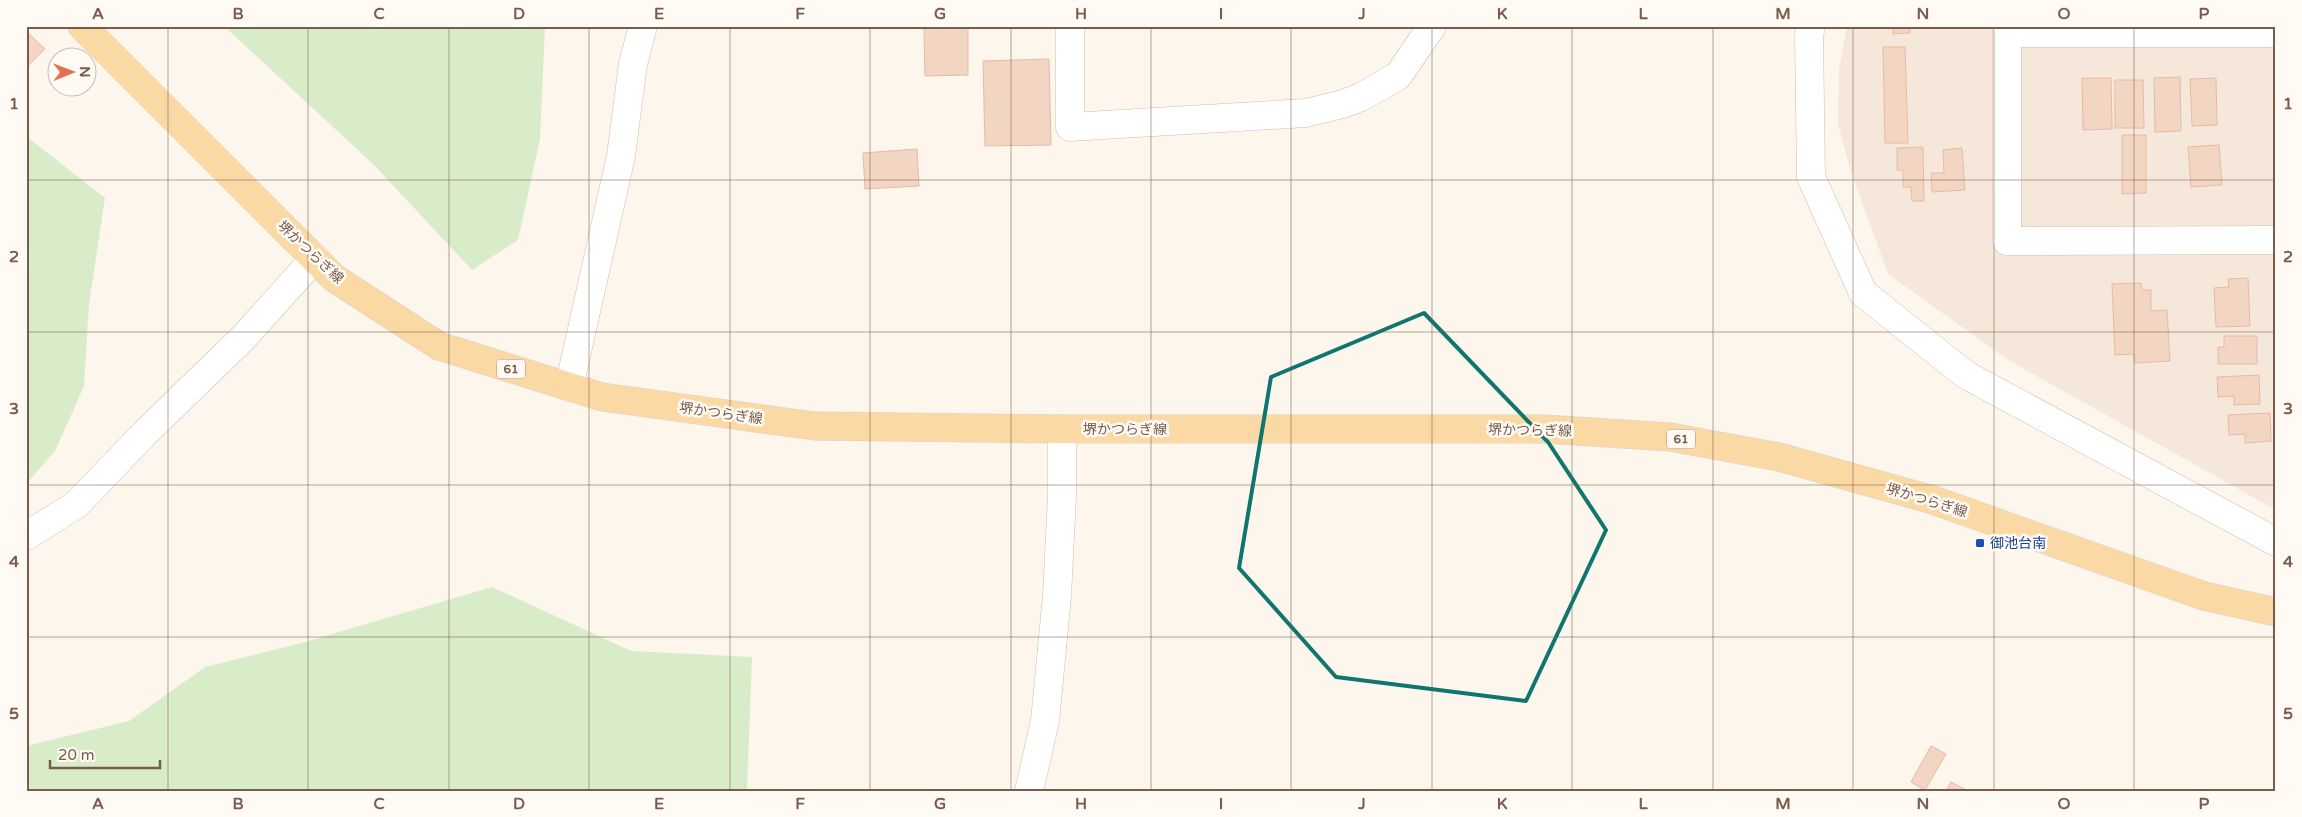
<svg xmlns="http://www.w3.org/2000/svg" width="2302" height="817" font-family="'Varela Round','Noto Sans JP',sans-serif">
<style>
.residential{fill:#f5e8da}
.green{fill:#d8ecc9}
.building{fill:#f3d5c3;stroke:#e6bba3}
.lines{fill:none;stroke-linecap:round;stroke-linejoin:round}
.minor-casing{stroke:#d1beb0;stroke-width:29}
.major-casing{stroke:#dad1cd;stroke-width:29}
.minor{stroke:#fff;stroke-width:28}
.major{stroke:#fbd9a5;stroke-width:28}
.marked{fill:none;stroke:#0f766e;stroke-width:4;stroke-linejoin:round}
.grid{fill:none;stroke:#7a5c4d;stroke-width:1;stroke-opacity:0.55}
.transit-dot{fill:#1a4fb4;stroke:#fffaf3;stroke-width:2}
.labels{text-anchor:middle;stroke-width:5;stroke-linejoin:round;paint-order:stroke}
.shield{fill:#fffaf3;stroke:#a28b7f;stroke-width:1}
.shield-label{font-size:12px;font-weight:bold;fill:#7a5c4d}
.street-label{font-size:14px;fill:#7a5c4d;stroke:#fffaf3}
.transit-label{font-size:14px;fill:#164399;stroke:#fffaf3;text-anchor:start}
.neatline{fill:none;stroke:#7a5c4d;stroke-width:2}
.grid-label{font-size:16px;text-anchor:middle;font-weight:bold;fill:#7a5c4d}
</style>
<rect width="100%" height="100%" fill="#fdf6ec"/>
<path class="residential" d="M 1847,26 L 2276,26 L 2276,510 L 2008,360 L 1888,274 L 1851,172 L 1838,124 L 1839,69 Z"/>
<path class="green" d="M 224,26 L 545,26 L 540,139 L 518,240 L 472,270 L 374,165 Z
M 26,136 L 105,198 L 89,304 L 84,386 L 55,451 L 26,484 Z
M 492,587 L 631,651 L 752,657 L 747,791 L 26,791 L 26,746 L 129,721 L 205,667 L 305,642 Z"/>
<path class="building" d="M 924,26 L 968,26 L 968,75 L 925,76 Z
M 1893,26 L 1910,26 L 1910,33 L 1893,34 Z
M 26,31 L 45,49 L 26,68 Z
M 1883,47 L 1905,47 L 1908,143 L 1885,143 Z
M 1049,59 L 1051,145 L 985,146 L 983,61 Z
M 2180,77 L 2181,131 L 2155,132 L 2154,78 Z
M 2082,78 L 2111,78 L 2112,129 L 2083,130 Z
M 2216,78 L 2217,125 L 2192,126 L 2190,79 Z
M 2115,80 L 2143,80 L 2144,128 L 2115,128 Z
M 2122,135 L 2146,135 L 2146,193 L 2122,194 Z
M 2219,145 L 2222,185 L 2191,187 L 2188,147 Z
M 1923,147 L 1924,201 L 1912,201 L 1911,187 L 1903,187 L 1903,170 L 1897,170 L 1897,148 Z
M 1962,148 L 1965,190 L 1932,192 L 1931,173 L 1944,173 L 1943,150 Z
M 917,149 L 919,186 L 865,189 L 863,153 Z
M 2248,278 L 2250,326 L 2216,327 L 2214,288 L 2229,287 L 2228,279 Z
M 2141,283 L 2142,290 L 2151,290 L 2151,311 L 2167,310 L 2170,361 L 2135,363 L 2134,354 L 2115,355 L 2112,284 Z
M 2224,336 L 2257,336 L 2257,364 L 2218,364 L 2218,347 L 2224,347 Z
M 2259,375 L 2260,404 L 2234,405 L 2234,396 L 2218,397 L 2217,377 Z
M 2270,413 L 2271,441 L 2245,443 L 2245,434 L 2229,435 L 2228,415 Z
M 1931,746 L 1946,754 L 1925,790 L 1911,782 Z
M 1951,782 L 1968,791 L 1946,791 Z"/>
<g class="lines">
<g class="minor-casing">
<path id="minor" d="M 1070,26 L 1070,127 L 1306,113 L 1343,104 L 1361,97 L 1398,76 L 1432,26
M 1811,26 L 1809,36 L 1811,177 L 1863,293 L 1966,375 L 2276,542
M 2007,26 L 2007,241 L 2276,240
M 2007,33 L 2276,33
M 569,387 L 621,156 L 633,64 L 643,26
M 26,536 L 76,505 L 145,433 L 244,337 L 315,258
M 1029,791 L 1045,721 L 1057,596 L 1062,496 L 1062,429"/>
</g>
<g class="major-casing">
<path id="major" d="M 82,26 L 334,278 L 439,346 L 602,397 L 814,426 L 1062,429 L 1544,429 L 1670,437 L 1779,457 L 1933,500 L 2204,596 L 2276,612"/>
</g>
<use href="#minor" class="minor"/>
<use href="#major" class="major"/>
</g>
<path class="marked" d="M 1424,313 L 1548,442 L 1606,530 L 1526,701 L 1336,677 L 1239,568 L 1271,377 Z"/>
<path class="grid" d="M 168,26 L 168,791M 308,26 L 308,791M 449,26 L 449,791M 589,26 L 589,791M 730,26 L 730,791M 870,26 L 870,791M 1011,26 L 1011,791M 1151,26 L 1151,791M 1291,26 L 1291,791M 1432,26 L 1432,791M 1572,26 L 1572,791M 1713,26 L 1713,791M 1853,26 L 1853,791M 1994,26 L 1994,791M 2134,26 L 2134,791M 26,180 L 2276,180M 26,332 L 2276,332M 26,485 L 2276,485M 26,637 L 2276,637"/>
<rect class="transit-dot" x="1975" y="538" width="10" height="10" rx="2.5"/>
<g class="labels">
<g class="shield">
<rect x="497" y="359.5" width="28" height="19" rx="4"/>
<rect x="1667" y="429.5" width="28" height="19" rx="4"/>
</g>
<g class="shield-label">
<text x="511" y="373">61</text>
<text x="1681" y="443">61</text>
</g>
<g class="street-label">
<text transform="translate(311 252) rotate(43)" y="5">堺かつらぎ線</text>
<text transform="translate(721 413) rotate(8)" y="5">堺かつらぎ線</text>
<text x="1125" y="434">堺かつらぎ線</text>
<text transform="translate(1530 430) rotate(1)" y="5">堺かつらぎ線</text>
<text transform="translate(1927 500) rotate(17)" y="5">堺かつらぎ線</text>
</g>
<g class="transit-label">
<text x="1990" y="548">御池台南</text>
</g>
</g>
<rect width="2302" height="817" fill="none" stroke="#fffaf3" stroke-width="55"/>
<g transform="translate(72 72) rotate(89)"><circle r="24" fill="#fffaf3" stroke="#cabbb1"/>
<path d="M0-4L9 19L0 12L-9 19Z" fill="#e76f51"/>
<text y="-8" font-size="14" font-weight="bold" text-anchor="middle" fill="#7a5c4d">N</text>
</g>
<path d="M50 760v8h110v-8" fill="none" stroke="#7a5c4d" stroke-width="2.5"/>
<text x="58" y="760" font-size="15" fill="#7a5c4d" stroke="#fffaf3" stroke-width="4" paint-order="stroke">20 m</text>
<rect x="28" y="28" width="2246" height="762" class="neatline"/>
<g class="grid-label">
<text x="98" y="19">A</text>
<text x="238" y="19">B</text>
<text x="379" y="19">C</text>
<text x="519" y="19">D</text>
<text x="659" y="19">E</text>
<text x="800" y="19">F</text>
<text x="940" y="19">G</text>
<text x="1081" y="19">H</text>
<text x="1221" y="19">I</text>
<text x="1362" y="19">J</text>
<text x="1502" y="19">K</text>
<text x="1643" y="19">L</text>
<text x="1783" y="19">M</text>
<text x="1923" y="19">N</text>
<text x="2064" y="19">O</text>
<text x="2204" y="19">P</text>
<text x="14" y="109">1</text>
<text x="2288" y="109">1</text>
<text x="14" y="262">2</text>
<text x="2288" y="262">2</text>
<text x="14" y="414">3</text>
<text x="2288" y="414">3</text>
<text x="14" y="567">4</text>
<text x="2288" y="567">4</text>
<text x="14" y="719">5</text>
<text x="2288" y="719">5</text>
<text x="98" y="809">A</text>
<text x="238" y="809">B</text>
<text x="379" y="809">C</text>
<text x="519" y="809">D</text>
<text x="659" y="809">E</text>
<text x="800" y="809">F</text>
<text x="940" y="809">G</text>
<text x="1081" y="809">H</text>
<text x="1221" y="809">I</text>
<text x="1362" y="809">J</text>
<text x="1502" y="809">K</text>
<text x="1643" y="809">L</text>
<text x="1783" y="809">M</text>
<text x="1923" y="809">N</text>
<text x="2064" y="809">O</text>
<text x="2204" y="809">P</text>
</g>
</svg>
